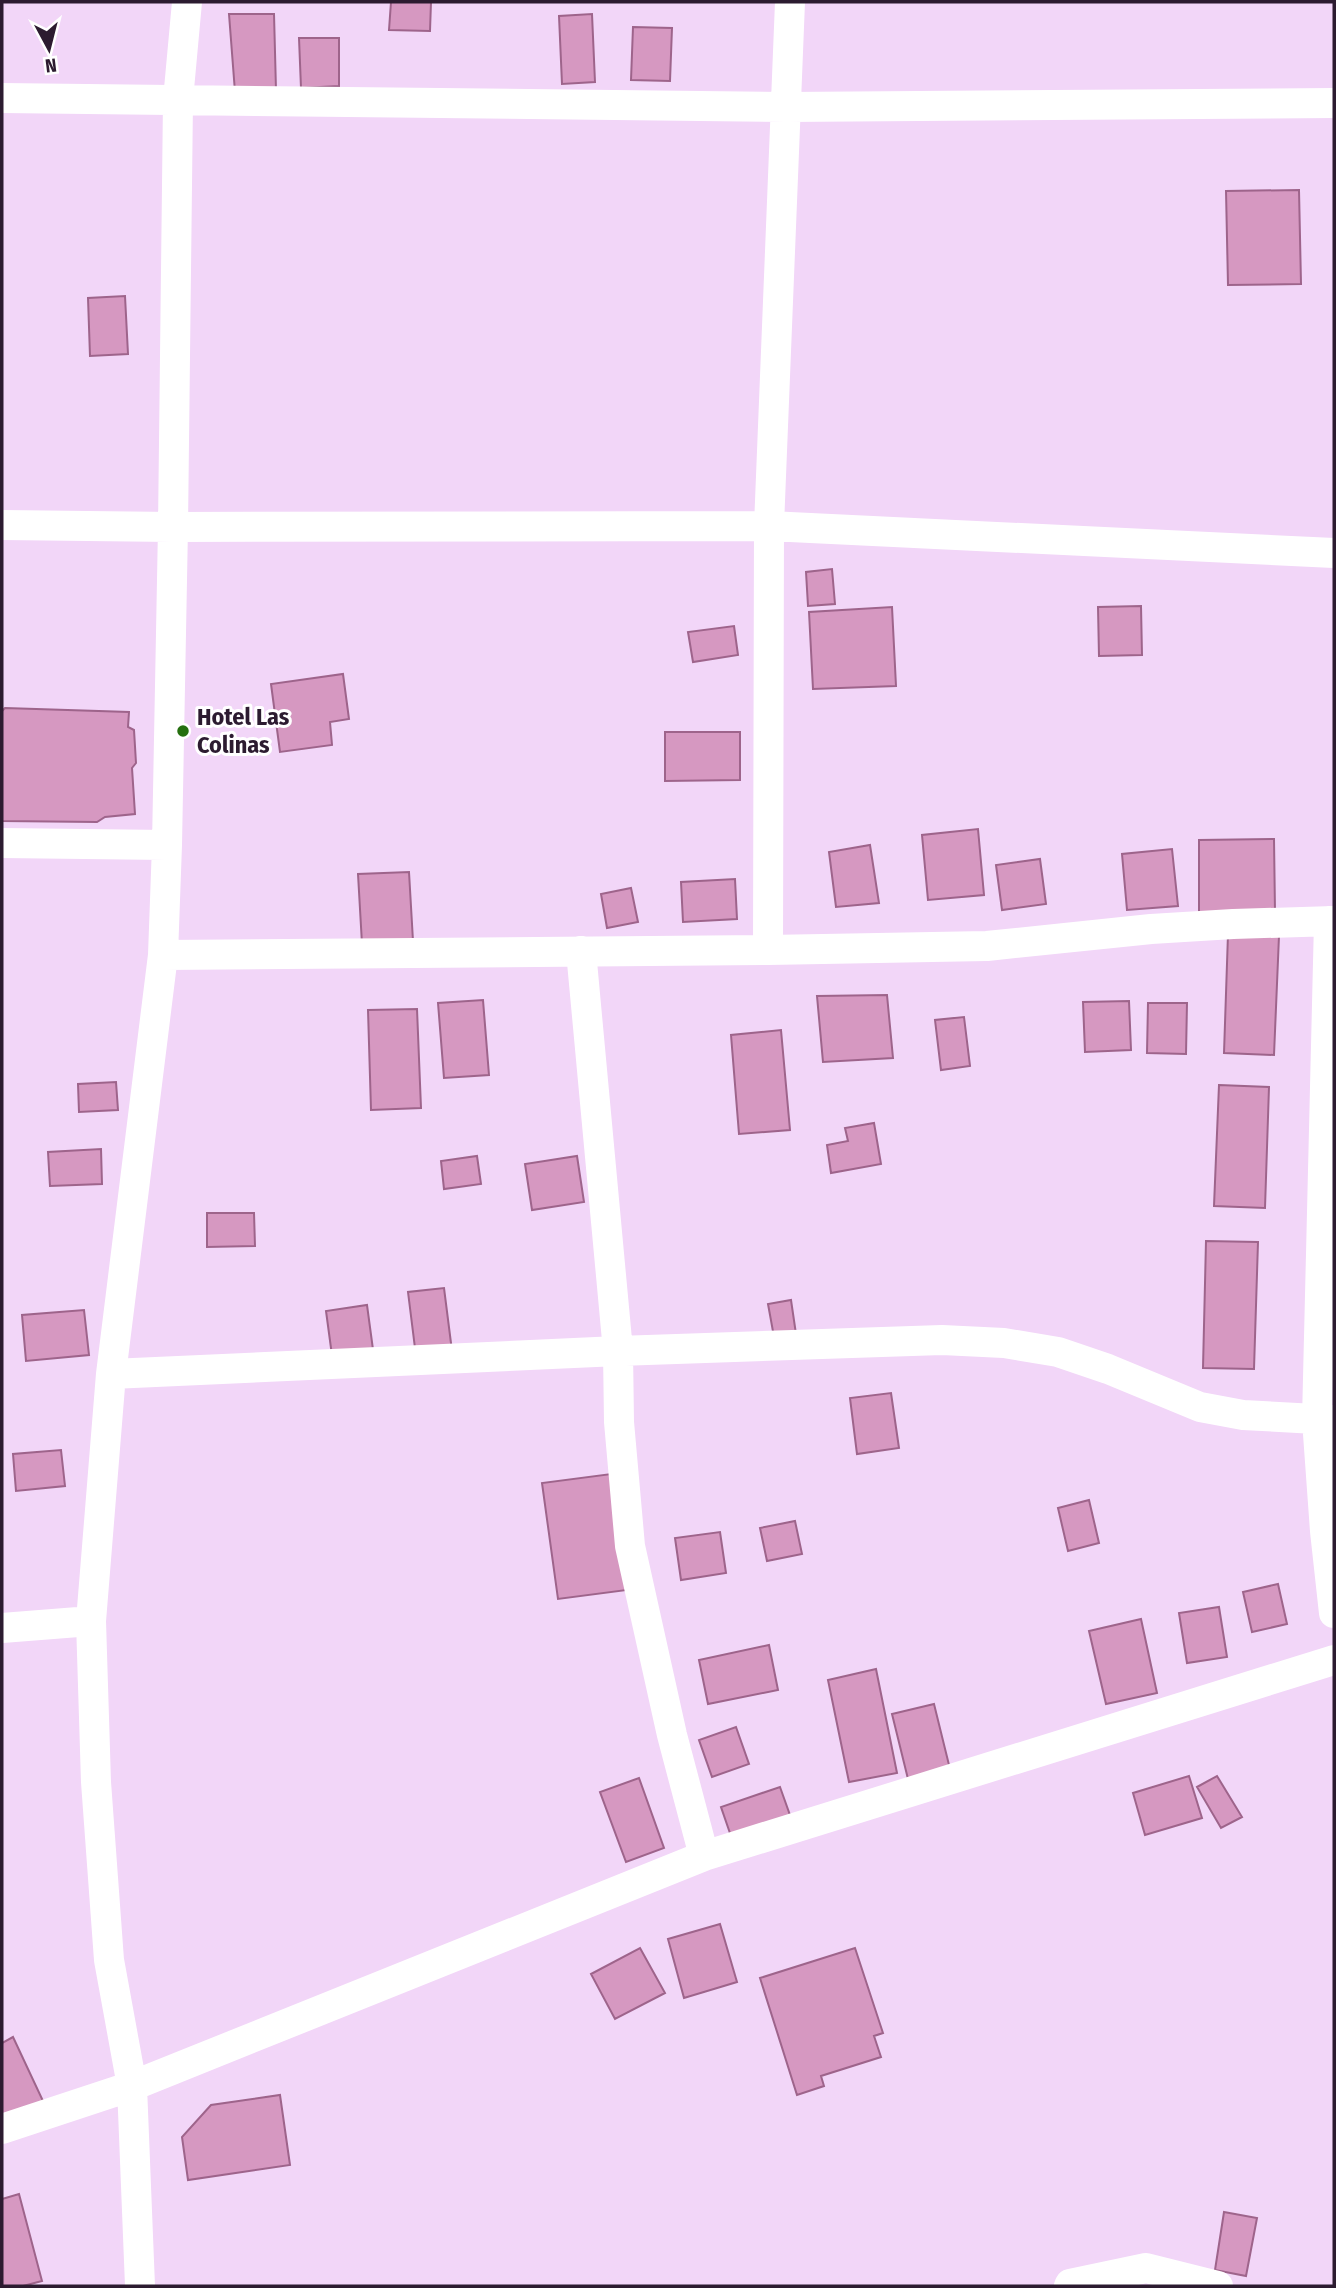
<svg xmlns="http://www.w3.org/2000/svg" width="1336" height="2288" font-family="'Fira Sans Condensed',sans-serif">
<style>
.building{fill:#d698c1;stroke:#9e648b;stroke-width:2}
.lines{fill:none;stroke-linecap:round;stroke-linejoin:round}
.minor{stroke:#fff;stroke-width:30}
.poi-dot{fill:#256f0f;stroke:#fff;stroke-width:2.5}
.labels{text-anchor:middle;stroke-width:6;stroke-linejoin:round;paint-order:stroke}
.poi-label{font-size:24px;font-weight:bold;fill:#2c1b30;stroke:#fff;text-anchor:start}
</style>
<rect width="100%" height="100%" fill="#f2d6f8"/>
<path class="building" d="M 391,2 L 431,2 L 430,31 L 389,30 Z
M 229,14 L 274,14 L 276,90 L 235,92 Z
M 592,14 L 595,82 L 562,84 L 559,16 Z
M 633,27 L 672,28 L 670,81 L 631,80 Z
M 299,38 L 339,38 L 339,86 L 301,88 Z
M 1299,190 L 1301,284 L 1228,285 L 1226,191 Z
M 125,296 L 128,354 L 90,356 L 88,298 Z
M 832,569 L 835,604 L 808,606 L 806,572 Z
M 1141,606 L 1142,655 L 1099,656 L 1098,607 Z
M 892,607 L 896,686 L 813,689 L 809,612 Z
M 734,626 L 738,655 L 693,662 L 688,632 Z
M 343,674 L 349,719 L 330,722 L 332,745 L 280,752 L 271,684 Z
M 5,708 L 129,712 L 128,727 L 134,730 L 136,763 L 132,768 L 135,814 L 105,817 L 97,822 L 2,821 L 2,711 Z
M 665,732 L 740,732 L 740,780 L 665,781 Z
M 978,829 L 984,895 L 928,900 L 922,835 Z
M 1274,839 L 1275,912 L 1199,913 L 1199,840 Z
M 870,845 L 879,903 L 836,907 L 829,852 Z
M 1172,849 L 1178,906 L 1127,910 L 1122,854 Z
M 1040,859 L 1046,904 L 1002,910 L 996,865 Z
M 409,872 L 413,941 L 362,944 L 358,874 Z
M 735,879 L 737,919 L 683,922 L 681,882 Z
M 631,888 L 638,922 L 607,928 L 601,894 Z
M 1228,934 L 1279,936 L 1274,1055 L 1224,1053 Z
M 887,995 L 893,1058 L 823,1062 L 817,996 Z
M 483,1000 L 489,1075 L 444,1078 L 438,1003 Z
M 1129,1001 L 1131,1050 L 1085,1052 L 1083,1002 Z
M 1148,1003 L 1187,1003 L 1186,1054 L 1147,1053 Z
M 417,1009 L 421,1108 L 371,1110 L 368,1010 Z
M 964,1017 L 970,1066 L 941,1070 L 935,1020 Z
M 781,1030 L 790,1130 L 739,1134 L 731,1035 Z
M 116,1082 L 118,1110 L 79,1112 L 78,1084 Z
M 1219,1085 L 1269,1087 L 1265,1208 L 1214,1206 Z
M 874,1123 L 881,1164 L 831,1173 L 827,1145 L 848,1141 L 845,1128 Z
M 101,1149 L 102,1184 L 50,1186 L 48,1152 Z
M 477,1156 L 481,1184 L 444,1189 L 441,1161 Z
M 577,1156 L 584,1202 L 532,1210 L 525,1164 Z
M 207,1213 L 254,1213 L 255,1246 L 207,1247 Z
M 1206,1241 L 1258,1242 L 1254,1369 L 1203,1368 Z
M 444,1288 L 452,1351 L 416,1356 L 408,1292 Z
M 791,1300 L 796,1334 L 774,1337 L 768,1304 Z
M 367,1305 L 374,1357 L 333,1363 L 326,1311 Z
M 84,1310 L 89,1355 L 26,1361 L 22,1315 Z
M 891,1393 L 899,1448 L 857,1454 L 850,1398 Z
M 61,1450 L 65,1486 L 16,1491 L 13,1454 Z
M 611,1474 L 627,1590 L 558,1599 L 542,1483 Z
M 1089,1500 L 1099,1543 L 1068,1551 L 1058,1508 Z
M 795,1521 L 802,1554 L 767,1561 L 760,1528 Z
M 720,1532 L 726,1573 L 681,1580 L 675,1538 Z
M 1278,1584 L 1287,1624 L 1252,1632 L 1243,1592 Z
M 1219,1607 L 1227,1657 L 1187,1663 L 1179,1613 Z
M 1141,1619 L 1157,1693 L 1106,1704 L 1089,1631 Z
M 769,1645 L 778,1690 L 708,1704 L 699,1660 Z
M 876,1669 L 897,1773 L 849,1782 L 828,1680 Z
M 934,1704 L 950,1769 L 908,1779 L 892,1714 Z
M 736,1727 L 749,1764 L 712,1777 L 699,1740 Z
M 1189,1776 L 1202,1818 L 1145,1835 L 1133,1793 Z
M 1217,1776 L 1242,1817 L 1221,1828 L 1197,1787 Z
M 639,1778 L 664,1848 L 626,1862 L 600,1792 Z
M 780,1787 L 791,1818 L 732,1839 L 721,1807 Z
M 720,1924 L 737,1982 L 684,1998 L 668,1939 Z
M 640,1948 L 665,1993 L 615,2019 L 591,1974 Z
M 855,1948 L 883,2033 L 874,2036 L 881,2057 L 821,2076 L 824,2086 L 797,2095 L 760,1978 Z
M 13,2037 L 43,2101 L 2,2120 L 2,2043 Z
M 280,2095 L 290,2165 L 188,2180 L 182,2137 L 211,2105 Z
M 19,2194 L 42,2281 L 23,2286 L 2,2286 L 2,2199 Z
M 1224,2212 L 1257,2218 L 1246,2276 L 1215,2270 Z"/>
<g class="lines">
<path class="minor" d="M 2,98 L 787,107 L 1334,103
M 2,525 L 173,527 L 769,526 L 1334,553
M 2,843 L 167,845
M 1329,921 L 1317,1420 L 1325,1531 L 1334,1613
M 768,950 L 769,526 L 790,2
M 581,951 L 618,1351 L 619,1422 L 630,1546 L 672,1735 L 704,1856
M 163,955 L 768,950 L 987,946 L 1151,929 L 1233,924 L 1334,921
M 111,1374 L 618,1351 L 942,1340 L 1004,1343 L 1058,1352 L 1108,1369 L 1200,1407 L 1243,1415 L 1334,1420
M 2,1628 L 91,1621
M 2,2129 L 132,2086 L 704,1856 L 1334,1660
M 140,2286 L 132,2086 L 109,1960 L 96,1782 L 91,1621 L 111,1374 L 163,955 L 167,845 L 173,527 L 178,100 L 187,2
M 1069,2286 L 1070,2284 L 1146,2268 L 1218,2286"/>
</g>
<circle class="poi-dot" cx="183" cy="731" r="7"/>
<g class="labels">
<g class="poi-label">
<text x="197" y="725">Hotel Las<tspan x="197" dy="28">Colinas</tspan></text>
</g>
</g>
<rect width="1336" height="2288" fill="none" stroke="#2c1b30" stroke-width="7"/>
<g transform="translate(49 49) rotate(173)" stroke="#ffffff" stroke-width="5" paint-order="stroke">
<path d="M0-5L12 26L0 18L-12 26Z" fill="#2c1b30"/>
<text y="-10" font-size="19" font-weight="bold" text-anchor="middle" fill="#2c1b30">N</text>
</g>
</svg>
